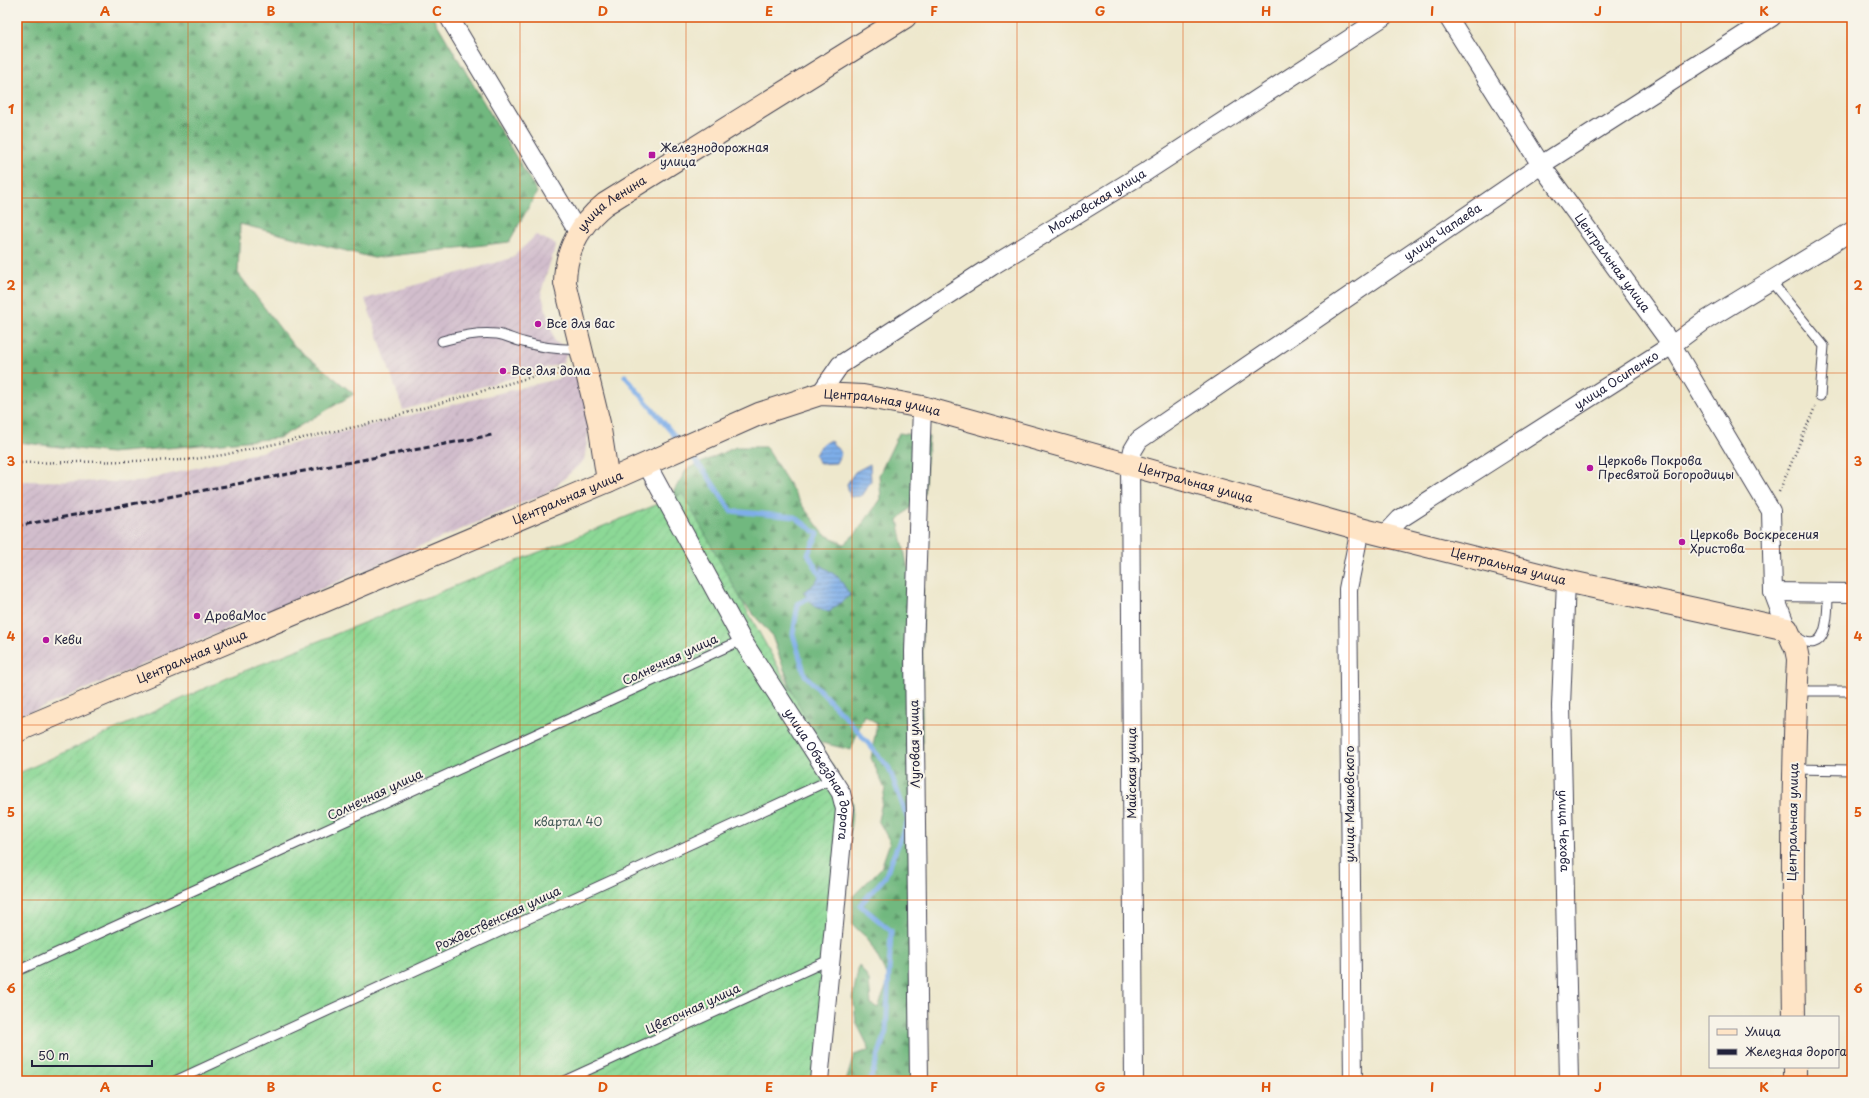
<svg xmlns="http://www.w3.org/2000/svg" width="1869" height="1098" font-family="'Playpen Sans',sans-serif">
<style>
.industrial{fill:url(#industrial-furrows)}
.forest{fill:url(#forest-firs);stroke:#4a6d5d}
.garden{fill:url(#garden-furrows);stroke:#577d68}
.water{fill:url(#water-rules);stroke:#506892}
.lines{fill:none;stroke-linecap:round;stroke-linejoin:round}
.stream{stroke:#7eaee9;stroke-width:5}
.lane-casing{stroke:#414051;stroke-width:11}
.street-casing{stroke:#414051;stroke-width:20}
.secondary-casing{stroke:#414051;stroke-width:24}
.path{stroke:#414051;stroke-width:2.5;stroke-dasharray:1 3;stroke-linecap:butt}
.lane{stroke:#fff;stroke-width:9}
.street{stroke:#fff;stroke-width:18}
.secondary{stroke:#fee4c6;stroke-width:22}
.rail{stroke:#22223b;stroke-width:3;stroke-dasharray:6 3;stroke-linecap:butt}
.grid{fill:none;stroke:#de560e;stroke-width:1;stroke-opacity:0.55}
.poi-dot{fill:#b5179e;stroke:#f7f3e8;stroke-width:1.5}
.labels{text-anchor:middle;stroke-width:4;stroke-linejoin:round;paint-order:stroke}
.poi-label{font-size:12px;fill:#22223b;stroke:#f7f3e8;text-anchor:start}
.street-label{font-size:12px;fill:#22223b;stroke:#f7f3e8}
.park-label{font-size:12px;fill:#425956;stroke:#f7f3e8}
.neatline{fill:none;stroke:#de560e;stroke-width:1.5}
.grid-label{font-size:13px;text-anchor:middle;font-weight:bold;fill:#de560e}
</style>
<defs>
<pattern id="industrial-furrows" width="10" height="10" patternUnits="userSpaceOnUse"><rect width="10" height="10" fill="#d1bdcc"/><path d="M-1 1l2-2M0 10L10 0M9 11l2-2" fill="none" stroke="#b3a2b0"/></pattern>
<pattern id="forest-firs" width="22" height="20" patternUnits="userSpaceOnUse"><rect width="22" height="20" fill="#71b87f"/><path d="M5 1l3.5 6h-7zM16 11l3.5 6h-7z" fill="#5c9569"/></pattern>
<pattern id="garden-furrows" width="10" height="10" patternUnits="userSpaceOnUse"><rect width="10" height="10" fill="#8cd896"/><path d="M-1 1l2-2M0 10L10 0M9 11l2-2" fill="none" stroke="#78b982"/></pattern>
<pattern id="water-rules" width="6" height="5" patternUnits="userSpaceOnUse"><rect width="6" height="5" fill="#7eaee9"/><path d="M0 2.5h6" fill="none" stroke="#678dbe"/></pattern>
</defs>
<rect width="100%" height="100%" fill="#f7f3e8"/>
<filter id="ink" filterUnits="userSpaceOnUse"><feTurbulence type="fractalNoise" baseFrequency=".025" numOctaves="2"/><feDisplacementMap in="SourceGraphic" scale="8" xChannelSelector="R" yChannelSelector="G"/><feConvolveMatrix kernelMatrix="1 2 1 2 8 2 1 2 1" color-interpolation-filters="sRGB"/></filter>
<filter id="wash" filterUnits="userSpaceOnUse"><feTurbulence type="fractalNoise" baseFrequency=".012" numOctaves="4" result="noise"/><feDisplacementMap in="SourceGraphic" scale="16" xChannelSelector="R" yChannelSelector="G"/><feGaussianBlur stdDeviation="0.9" result="paint"/><feColorMatrix in="noise" values="0 0 0 0 0 0 0 0 0 0 0 0 0 0 0 0 0 1.4 0 .05"/><feComposite in="paint" operator="in"/></filter>
<g filter="url(#wash)">
<rect width="100%" height="100%" fill="#eee8cd"/>
<path class="industrial" d="M 536,235 L 556,244 L 541,292 L 555,342 L 569,348 L 563,363 L 403,410 L 365,299 L 512,258 Z
M 577,374 L 591,418 L 584,460 L 551,491 L 17,718 L 17,481 L 138,482 Z"/>
<path class="forest" d="M 17,17 L 433,17 L 537,192 L 509,242 L 374,258 L 240,224 L 238,273 L 292,344 L 354,394 L 279,438 L 111,453 L 17,442 Z
M 899,433 L 929,437 L 924,494 L 898,520 L 907,564 L 923,589 L 922,713 L 926,1081 L 846,1081 L 854,1055 L 870,1050 L 856,1022 L 853,996 L 859,965 L 869,980 L 871,1004 L 878,1008 L 889,979 L 868,939 L 853,925 L 853,896 L 881,868 L 890,842 L 878,820 L 885,789 L 871,758 L 877,723 L 864,715 L 851,750 L 814,741 L 795,700 L 772,636 L 718,573 L 672,494 L 687,469 L 736,447 L 766,447 L 804,508 L 824,534 L 844,544 L 856,533 L 881,499 L 879,475 Z"/>
<path class="garden" d="M 683,494 L 853,803 L 824,1081 L 17,1081 L 17,774 L 232,676 Z"/>
<path class="water" d="M 830,440 L 841,453 L 836,463 L 820,464 L 815,455 L 820,446 Z
M 870,464 L 871,481 L 861,496 L 850,497 L 847,484 L 855,472 Z
M 821,565 L 839,578 L 850,595 L 829,612 L 815,607 L 803,592 C 815,585 820,579 821,565 Z"/>
<g class="lines">
<path class="stream" d="M 625,376 L 678,440
M 690,454 L 707,475 L 731,511 L 795,517 L 818,534 L 808,554 L 823,580
M 813,595 L 798,604 L 793,634 L 805,675 L 849,721 L 889,768 L 908,820 L 885,877 L 860,905 L 891,931 L 886,1032 L 870,1081"/>
</g>
</g>
<g filter="url(#ink)">
<g class="lines">
<g class="lane-casing">
<path id="lane" d="M 1770,280 L 1824,346 L 1820,396
M 442,341 C 461,336 478,332 497,334 C 506,335 514,340 523,342 C 543,348 561,350 581,349
M 1794,635 C 1828,661 1828,615 1828,593
M 1796,691 L 1852,691
M 1794,769 L 1852,770
M 17,971 L 742,640
M 175,1081 L 832,779
M 564,1081 L 831,959"/>
</g>
<g class="street-casing">
<g id="street">
<path d="M 449,17 L 578,232"/>
<path id="s1" d="M 1448,17 L 1541,165 L 1672,345 L 1771,511 L 1773,592 L 1787,629"/>
<path id="s2" d="M 820,394 L 840,365 L 992,266 L 1147,171 L 1383,17"/>
<path id="s3" d="M 646,463 L 742,640 L 841,793 L 845,809 L 819,1081"/>
<path id="s4" d="M 1385,535 L 1400,519 L 1672,345 L 1703,322 L 1852,231"/>
<path id="s5" d="M 1566,581 L 1561,706 L 1569,1081"/>
<path d="M 1773,592 L 1852,593"/>
<path d="M 919,1081 L 914,652 L 922,407"/>
<path id="s6" d="M 1134,1081 L 1130,464 L 1133,450 L 1139,440 L 1541,165 L 1772,17"/>
<path d="M 1353,1081 L 1348,589 L 1360,529"/>
</g>
</g>
<g class="secondary-casing">
<g id="secondary">
<path id="s7" d="M 608,481 L 599,423 L 565,283 C 565,251 580,224 605,204 L 905,17"/>
<path id="s8" d="M 17,731 L 608,481 L 759,414 L 820,394 L 863,396 L 922,407 L 1360,529 L 1566,581 L 1787,629 L 1796,649 L 1798,659 C 1792,779 1792,898 1794,1017"/>
<path d="M 1795,1067 L 1795,1081"/>
</g>
</g>
<path class="path" d="M 17,463 L 187,460 L 223,455 L 364,425 L 566,367
M 1779,492 L 1815,407"/>
<use href="#lane" class="lane"/>
<use href="#street" class="street"/>
<use href="#secondary" class="secondary"/>
<path class="rail" d="M 17,526 L 492,435"/>
</g>
</g>
<path class="grid" d="M 188,17 L 188,1081M 354,17 L 354,1081M 520,17 L 520,1081M 686,17 L 686,1081M 852,17 L 852,1081M 1017,17 L 1017,1081M 1183,17 L 1183,1081M 1349,17 L 1349,1081M 1515,17 L 1515,1081M 1681,17 L 1681,1081M 17,198 L 1852,198M 17,373 L 1852,373M 17,549 L 1852,549M 17,725 L 1852,725M 17,900 L 1852,900"/>
<g class="poi-dot">
<rect x="648" y="151" width="8" height="8" rx="2"/>
<circle cx="538" cy="324" r="4"/>
<circle cx="503" cy="371" r="4"/>
<circle cx="1590" cy="468" r="4"/>
<circle cx="1682" cy="542" r="4"/>
<circle cx="197" cy="616" r="4"/>
<circle cx="46" cy="640" r="4"/>
</g>
<g class="labels">
<g class="poi-label">
<text x="660" y="152">Железнодорожная<tspan x="660" dy="14">улица</tspan></text>
<text x="546" y="328">Все для вас</text>
<text x="511" y="375">Все для дома</text>
<text x="1598" y="465">Церковь Покрова<tspan x="1598" dy="14">Пресвятой Богородицы</tspan></text>
<text x="1690" y="539">Церковь Воскресения<tspan x="1690" dy="14">Христова</tspan></text>
<text x="205" y="620">ДроваМос</text>
<text x="54" y="644">Кеви</text>
</g>
<g class="street-label">
<text dy="4" stroke="none"><textPath href="#s2" startOffset="340">Московская улица</textPath></text>
<text dy="4" stroke="none"><textPath href="#s7" startOffset="300">улица Ленина</textPath></text>
<text dy="4" stroke="none"><textPath href="#s6" startOffset="1011">улица Чапаева</textPath></text>
<text dy="4" stroke="none"><textPath href="#s1" startOffset="296">Центральная улица</textPath></text>
<text dy="4" stroke="none"><textPath href="#s4" startOffset="279">улица Осипенко</textPath></text>
<text dy="4" stroke="none"><textPath href="#s8" startOffset="934">Центральная улица</textPath></text>
<text dy="4" stroke="none"><textPath href="#s8" startOffset="1258">Центральная улица</textPath></text>
<text dy="4" stroke="none"><textPath href="#s8" startOffset="598">Центральная улица</textPath></text>
<text dy="4" stroke="none"><textPath href="#s8" startOffset="1582">Центральная улица</textPath></text>
<text dy="4" stroke="none"><textPath href="#s8" startOffset="190">Центральная улица</textPath></text>
<text transform="translate(670 660) rotate(-25)" y="4">Солнечная улица</text>
<text transform="translate(915 744) rotate(-91)" y="4">Луговая улица</text>
<text transform="translate(1132 773) rotate(-90)" y="4">Майская улица</text>
<text dy="4" stroke="none"><textPath href="#s3" startOffset="358">улица Объездная дорога</textPath></text>
<text transform="translate(375 795) rotate(-25)" y="4">Солнечная улица</text>
<text transform="translate(1350 804) rotate(-90)" y="4">улица Маяковского</text>
<text transform="translate(1793 822) rotate(-89)" y="4">Центральная улица</text>
<text dy="4" stroke="none"><textPath href="#s5" startOffset="250">улица Чехова</textPath></text>
<text transform="translate(498 919) rotate(-25)" y="4">Рождественская улица</text>
<text transform="translate(693 1009) rotate(-25)" y="4">Цветочная улица</text>
</g>
<g class="park-label">
<text x="568" y="826">квартал 40</text>
</g>
</g>
<rect width="1869" height="1098" fill="none" stroke="#f7f3e8" stroke-width="44"/>
<rect x="1709" y="1016" width="130" height="52" fill="#f7f3e8" stroke="#a29fa3"/>
<rect x="1717" y="1029" width="20" height="6" fill="#fee4c6" stroke="#a29fa3"/>
<text x="1745" y="1036" font-size="12" fill="#22223b">Улица</text>
<rect x="1717" y="1049" width="20" height="6" fill="#22223b" stroke="#a29fa3"/>
<text x="1745" y="1056" font-size="12" fill="#22223b">Железная дорога</text>
<path d="M32 1060v6h120v-6" fill="none" stroke="#22223b" stroke-width="2"/>
<text x="38" y="1060" font-size="12" fill="#22223b" stroke="#f7f3e8" stroke-width="3" paint-order="stroke">50 m</text>
<rect x="22" y="22" width="1825" height="1054" class="neatline"/>
<g class="grid-label">
<text x="105" y="16">A</text>
<text x="271" y="16">B</text>
<text x="437" y="16">C</text>
<text x="603" y="16">D</text>
<text x="769" y="16">E</text>
<text x="934" y="16">F</text>
<text x="1100" y="16">G</text>
<text x="1266" y="16">H</text>
<text x="1432" y="16">I</text>
<text x="1598" y="16">J</text>
<text x="1764" y="16">K</text>
<text x="11" y="114">1</text>
<text x="1858" y="114">1</text>
<text x="11" y="290">2</text>
<text x="1858" y="290">2</text>
<text x="11" y="466">3</text>
<text x="1858" y="466">3</text>
<text x="11" y="641">4</text>
<text x="1858" y="641">4</text>
<text x="11" y="817">5</text>
<text x="1858" y="817">5</text>
<text x="11" y="993">6</text>
<text x="1858" y="993">6</text>
<text x="105" y="1092">A</text>
<text x="271" y="1092">B</text>
<text x="437" y="1092">C</text>
<text x="603" y="1092">D</text>
<text x="769" y="1092">E</text>
<text x="934" y="1092">F</text>
<text x="1100" y="1092">G</text>
<text x="1266" y="1092">H</text>
<text x="1432" y="1092">I</text>
<text x="1598" y="1092">J</text>
<text x="1764" y="1092">K</text>
</g>
</svg>
